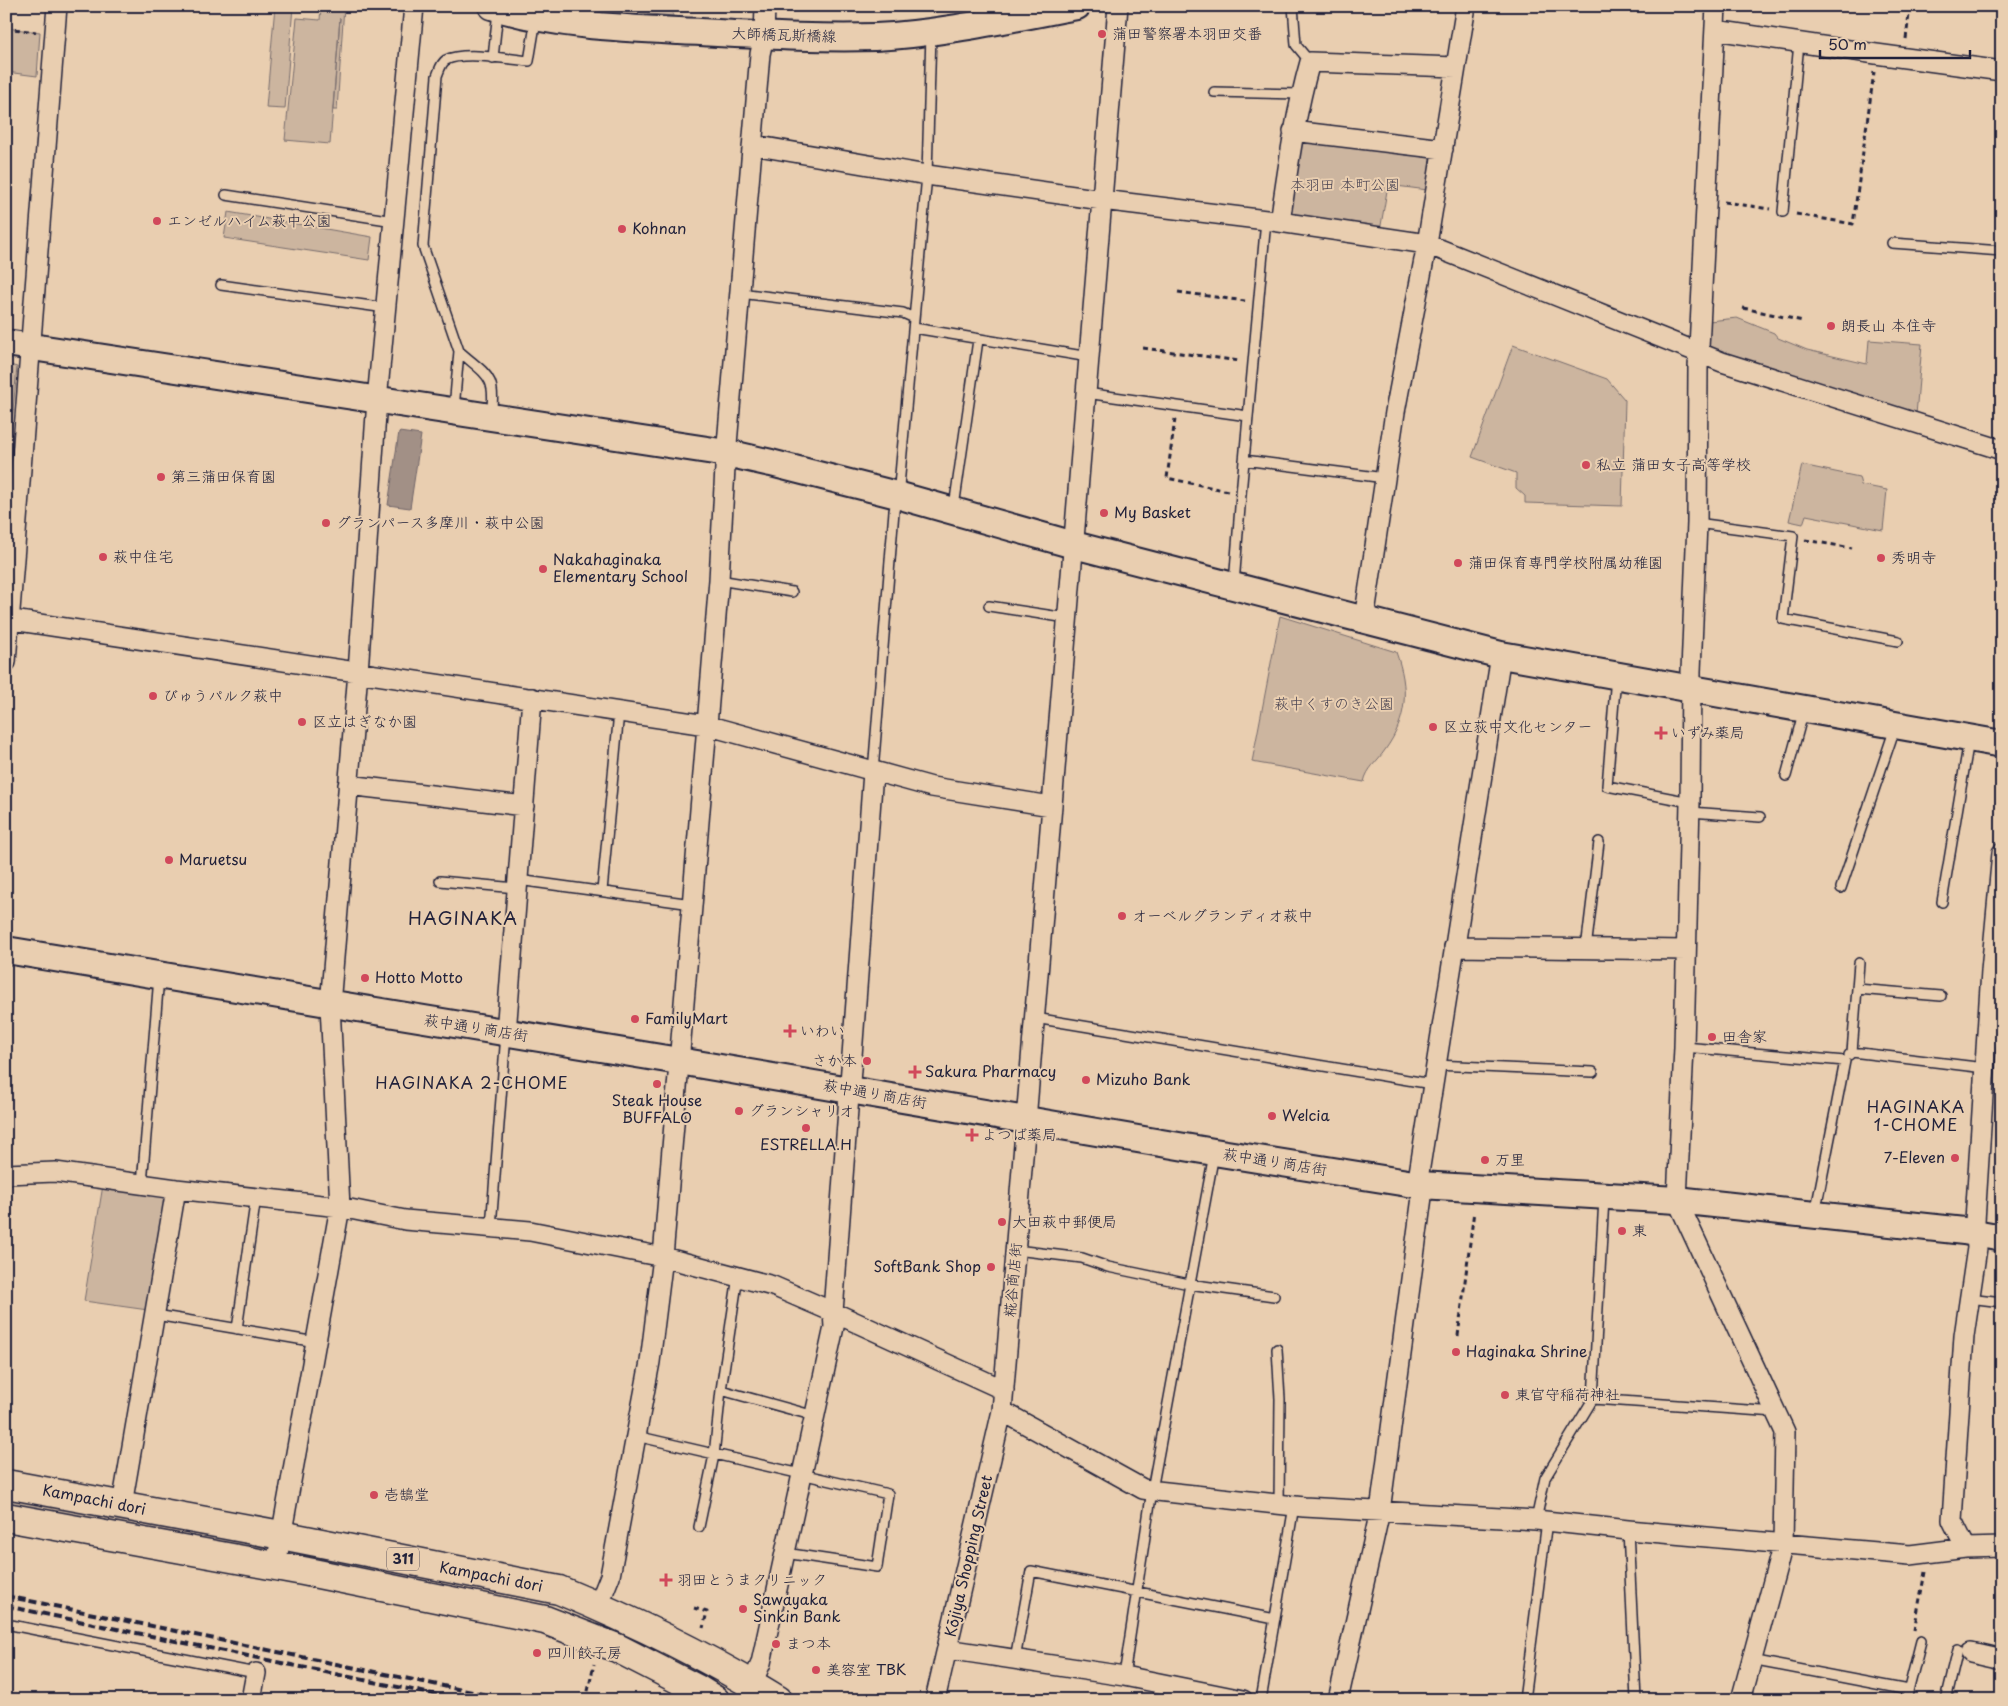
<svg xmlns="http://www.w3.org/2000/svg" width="2008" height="1706" font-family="'Playpen Sans','Klee One',sans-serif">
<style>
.green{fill:#ccb59f;stroke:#776c6d}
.water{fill:#a29086;stroke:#6f6468}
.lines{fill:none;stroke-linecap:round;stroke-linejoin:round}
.lane-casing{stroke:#22223b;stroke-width:12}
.street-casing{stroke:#22223b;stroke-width:22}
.secondary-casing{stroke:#22223b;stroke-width:30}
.primary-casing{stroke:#22223b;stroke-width:31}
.path{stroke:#22223b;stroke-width:3;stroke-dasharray:5 4;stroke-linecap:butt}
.lane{stroke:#e9ceb0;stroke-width:9}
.street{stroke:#e9ceb0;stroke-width:19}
.secondary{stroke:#e9ceb0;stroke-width:26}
.primary{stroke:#e9ceb0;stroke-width:28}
.rail{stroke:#22223b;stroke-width:4;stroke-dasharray:8 4;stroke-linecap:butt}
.poi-dot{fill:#d1495b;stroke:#e9ceb0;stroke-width:2}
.labels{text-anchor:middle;stroke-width:4;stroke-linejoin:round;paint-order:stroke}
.shield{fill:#e9ceb0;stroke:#5e565e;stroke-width:1}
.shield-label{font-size:14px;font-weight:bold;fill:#22223b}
.poi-label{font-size:15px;fill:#22223b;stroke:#e9ceb0;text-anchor:start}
.street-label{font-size:15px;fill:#22223b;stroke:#e9ceb0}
.park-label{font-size:15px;fill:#443f4f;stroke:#e9ceb0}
.neighbourhood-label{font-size:16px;letter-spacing:1px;fill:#22223b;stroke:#e9ceb0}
.quarter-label{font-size:18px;letter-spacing:1px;fill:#22223b;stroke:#e9ceb0}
</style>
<rect width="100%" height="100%" fill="#e9ceb0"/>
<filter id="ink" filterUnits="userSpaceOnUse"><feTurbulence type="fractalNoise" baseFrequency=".02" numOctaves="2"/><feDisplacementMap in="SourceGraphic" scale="10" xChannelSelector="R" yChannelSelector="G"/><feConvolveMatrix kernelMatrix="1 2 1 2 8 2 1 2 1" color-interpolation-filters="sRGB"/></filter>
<g filter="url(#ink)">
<path class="green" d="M 275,6 L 293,6 L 285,109 L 266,108 Z
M 321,6 L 344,6 L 337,110 L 333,110 L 340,18 L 330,144 L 285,140 L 297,18 L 320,20 Z
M 596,6 L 673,6 L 673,16 L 628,12 Z
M 6,28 L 40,32 L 37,76 L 6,72 Z
M 1302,140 L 1430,154 L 1428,190 L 1388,185 L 1380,231 L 1289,216 Z
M 228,212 L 372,237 L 369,260 L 224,238 Z
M 1737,318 L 1774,333 L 1778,338 L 1807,350 L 1867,364 L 1869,340 L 1922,344 L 1916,415 L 1797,382 L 1708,347 L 1709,321 Z
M 1513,345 L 1607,379 L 1625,400 L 1622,506 L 1525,503 L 1525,496 L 1516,488 L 1516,473 L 1472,457 Z
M 6,364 L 17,367 L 9,453 L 6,453 Z
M 1802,465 L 1859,477 L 1861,485 L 1887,490 L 1883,530 L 1806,515 L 1803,524 L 1789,521 Z
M 1280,616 L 1396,652 C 1409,688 1408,718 1385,750 C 1377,762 1367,768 1364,782 L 1252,762 Z
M 103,1185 L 167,1194 L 148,1310 L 84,1301 Z
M 6,1494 L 265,1545 L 265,1547 L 261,1550 L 258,1550 L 6,1503 Z"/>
<path class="water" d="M 399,432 L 421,435 L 410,508 L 388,505 Z"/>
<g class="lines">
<g class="lane-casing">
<path id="lane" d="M 1293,6 L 1296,45 L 1310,62
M 493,58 L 498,11
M 1214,92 L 1301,94
M 226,195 L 394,221
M 1783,212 L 1799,43
M 1892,243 L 2002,251
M 221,285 L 386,308
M 740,293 L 903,313 L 914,318
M 914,328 L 1089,357
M 459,351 C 487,376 497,375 491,416
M 1086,393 L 1248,416
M 454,409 L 459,351 L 423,246 L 437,76 C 439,71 441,63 446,60 C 463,51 509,59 529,61 L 536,19
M 1244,460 L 1385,478
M 954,507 L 978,340
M 1697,523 L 1793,536 L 1783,619 L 1898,641
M 719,580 L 792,592
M 1234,584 L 1241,494 L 1266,220
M 989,606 L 1067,618
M 1616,676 L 1607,786 L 1690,802
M 873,772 L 894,511 L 899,486 L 927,175 L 931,33
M 1786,776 L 1804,710
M 1690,812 L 1760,817
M 518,880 L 692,904
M 440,881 L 517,888
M 1841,888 L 1895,728
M 602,891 L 619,712
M 1942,902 L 1969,740
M 1586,949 L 1599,842
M 1857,989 L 1941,996
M 1035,1018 L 1432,1084
M 1684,1047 L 1845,1061 L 1815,1214
M 1852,1052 L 1985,1068
M 1849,1055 L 1852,1052 L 1859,963
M 1435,1065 L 1593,1072
M 142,1184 L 159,977
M 491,1227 L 506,1034
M 1016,1250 L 1082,1258 L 1108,1267 L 1189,1284 L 1274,1296
M 1969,1298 L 2002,1302
M 156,1315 L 316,1342
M 237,1329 L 256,1197
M 1277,1349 L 1280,1399 L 1279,1505
M 721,1390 L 815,1416
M 1593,1399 L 1776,1412
M 636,1436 L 888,1494 L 877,1567 L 785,1553
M 1536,1520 L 1545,1478 L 1593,1399 L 1604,1198
M 699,1527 L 714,1455 L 721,1390 L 738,1276
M 1628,1530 L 1636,1700
M 6,1624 L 256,1673
M 1015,1659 L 1031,1571 L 1275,1619
M 1751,1660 L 1908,1690
M 1124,1676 L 1152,1490 L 1214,1154
M 1261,1700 L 1294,1506
M 1524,1700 L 1547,1521
M 1906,1700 L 1921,1641
M 1946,1700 L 1958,1650"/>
</g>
<g class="street-casing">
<path id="street" d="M 1716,6 L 1698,368 L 1697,523 L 1691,671 L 1690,802 L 1684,1047 L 1677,1200 L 1785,1432 L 1783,1544 L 1741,1700
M 1715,30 L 1876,54 L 2002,71
M 1293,131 L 1443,149
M 753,145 L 927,175 L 1102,200 L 1266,220 L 1427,244 L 1722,362 L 2002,450
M 1280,222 C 1288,168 1295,115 1310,62 L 1456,67
M 6,619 L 706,725 L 932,787 L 1051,806
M 1364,620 L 1395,412 L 1427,244 L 1466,6
M 6,662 L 57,6
M 348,785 L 524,806
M 1454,947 L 1686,950
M 506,1033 L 532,698
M 6,1174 L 55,1172 L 176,1189 L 340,1207 L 405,1220 L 530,1231 L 663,1257 L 773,1286 L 833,1312 L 1004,1390
M 1002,1411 L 1143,1489 L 1157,1491 L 1304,1507 L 1536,1520 L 1628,1530 L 1910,1555 L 1966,1548 L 2002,1547
M 122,1505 L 176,1189
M 1966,1548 L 1952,1520 L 1964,1336 L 1977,1248 L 1975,1221 L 1991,971 L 2002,853
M 276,1565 L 340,1207 L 330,1005 L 358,672 L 377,400 L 414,6
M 598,1606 L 610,1576 L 636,1436 L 650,1362 L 663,1257 L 719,580 L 725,468 L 760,54 L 764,36 L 765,6
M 947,1649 L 1124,1676 L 1243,1700
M 1971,1652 L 2002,1659
M 752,1684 L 761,1663 L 834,1327 L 833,1312 L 873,772
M 251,1700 L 256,1673
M 935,1700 L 1002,1411 L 1118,6
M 1338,1700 L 1380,1511 L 1422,1197 L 1419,1173 L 1501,655"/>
</g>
<g class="secondary-casing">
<path id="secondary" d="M 492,6 C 552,25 617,28 679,31 C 744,34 810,39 875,37 C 940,34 1012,18 1077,6
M 6,343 L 727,453 L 771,463 L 897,495 L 1074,545 L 1501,655 L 2002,744
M 6,950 L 679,1061 L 1214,1152 L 1420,1185 L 1677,1200 L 1964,1231 L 2002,1238"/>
</g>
<g class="primary-casing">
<path id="primary" d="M 6,1484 L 281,1535 L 559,1590 C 634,1621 708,1657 778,1700
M 6,1517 L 303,1571 L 545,1620 L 617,1648 L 699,1690 L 715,1700"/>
</g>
<path class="path" d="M 6,28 L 36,32
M 1906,39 L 1910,6
M 1724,202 L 1770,209
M 1796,214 L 1853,224 L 1874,72
M 1178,292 L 1245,301
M 1743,308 L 1803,321
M 1143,348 L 1240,361
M 1175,419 L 1167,478 L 1228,491
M 1805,540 L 1852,548
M 1458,1336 L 1474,1211
M 694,1608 L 707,1612 L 703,1628
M 1914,1630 L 1925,1572
M 586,1700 L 594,1664"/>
<use href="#lane" class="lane"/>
<use href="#street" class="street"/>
<use href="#secondary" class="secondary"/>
<use href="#primary" class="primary"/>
<path class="rail" d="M 6,1596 L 511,1700
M 6,1606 L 461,1700"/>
</g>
</g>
<g class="poi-dot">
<circle cx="1102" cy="34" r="5"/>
<circle cx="157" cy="221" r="5"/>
<circle cx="622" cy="229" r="5"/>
<circle cx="1831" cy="326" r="5"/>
<circle cx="1586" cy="465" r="5"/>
<circle cx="161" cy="477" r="5"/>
<circle cx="1104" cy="513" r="5"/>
<circle cx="326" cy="523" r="5"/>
<circle cx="103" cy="557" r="5"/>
<circle cx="1881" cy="558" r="5"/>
<circle cx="1458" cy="563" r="5"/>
<circle cx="543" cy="569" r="5"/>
<circle cx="153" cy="696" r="5"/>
<circle cx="302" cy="722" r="5"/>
<circle cx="1433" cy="727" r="5"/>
<path d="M1658.5 725.5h5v5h5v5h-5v5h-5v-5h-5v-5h5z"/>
<circle cx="169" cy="860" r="5"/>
<circle cx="1122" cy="916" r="5"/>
<circle cx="365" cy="978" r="5"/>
<circle cx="635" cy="1019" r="5"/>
<path d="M787.5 1023.5h5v5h5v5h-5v5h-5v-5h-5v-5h5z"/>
<circle cx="1712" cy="1037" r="5"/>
<circle cx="867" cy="1061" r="5"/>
<path d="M912.5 1064.5h5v5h5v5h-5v5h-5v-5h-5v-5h5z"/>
<circle cx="1086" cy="1080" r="5"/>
<circle cx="657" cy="1084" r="5"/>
<circle cx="739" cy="1111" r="5"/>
<circle cx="1272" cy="1116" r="5"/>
<circle cx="806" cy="1128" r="5"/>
<path d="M969.5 1127.5h5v5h5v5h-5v5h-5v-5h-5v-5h5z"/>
<circle cx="1955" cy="1158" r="5"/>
<circle cx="1485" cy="1160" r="5"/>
<circle cx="1002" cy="1222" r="5"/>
<circle cx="1622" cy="1231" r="5"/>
<circle cx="991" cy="1267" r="5"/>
<circle cx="1456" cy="1352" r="5"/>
<circle cx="1505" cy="1395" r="5"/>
<circle cx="374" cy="1495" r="5"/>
<path d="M663.5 1572.5h5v5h5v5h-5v5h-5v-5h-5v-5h5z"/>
<circle cx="743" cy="1609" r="5"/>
<circle cx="776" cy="1644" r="5"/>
<circle cx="537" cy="1653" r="5"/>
<circle cx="816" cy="1670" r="5"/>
</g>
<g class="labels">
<rect class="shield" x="387" y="1547.5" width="32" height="23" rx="4"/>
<g class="shield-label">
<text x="403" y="1564">311</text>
</g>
<g class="poi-label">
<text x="1112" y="39">蒲田警察署本羽田交番</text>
<text x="167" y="226">エンゼルハイム萩中公園</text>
<text x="632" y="234">Kohnan</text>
<text x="1841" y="331">朗長山 本住寺</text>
<text x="1596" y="470">私立 蒲田女子高等学校</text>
<text x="171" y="482">第三蒲田保育園</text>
<text x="1114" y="518">My Basket</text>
<text x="336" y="528">グランパース多摩川・萩中公園</text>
<text x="113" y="562">萩中住宅</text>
<text x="1891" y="563">秀明寺</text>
<text x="553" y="565">Nakahaginaka<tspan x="553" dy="17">Elementary School</tspan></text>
<text x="1468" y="568">蒲田保育専門学校附属幼稚園</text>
<text x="163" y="701">びゅうパルク萩中</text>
<text x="312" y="727">区立はぎなか園</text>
<text x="1443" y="732">区立荻中文化センター</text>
<text x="1671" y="738">いずみ薬局</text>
<text x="179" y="865">Maruetsu</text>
<text x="1132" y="921">オーベルグランディオ萩中</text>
<text x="375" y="983">Hotto Motto</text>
<text x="645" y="1024">FamilyMart</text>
<text x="800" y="1036">いわい</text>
<text x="1722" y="1042">田舎家</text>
<text x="857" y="1066" text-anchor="end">さか本</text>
<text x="925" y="1077">Sakura Pharmacy</text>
<text x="1096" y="1085">Mizuho Bank</text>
<text x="657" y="1106" text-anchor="middle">Steak House<tspan x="657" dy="17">BUFFALO</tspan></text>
<text x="749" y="1116">グランシャリオ</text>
<text x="1282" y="1121">Welcia</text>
<text x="982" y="1140">よつば薬局</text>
<text x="806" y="1150" text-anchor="middle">ESTRELLA.H</text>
<text x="1945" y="1163" text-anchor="end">7-Eleven</text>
<text x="1495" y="1165">万里</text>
<text x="1012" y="1227">大田萩中郵便局</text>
<text x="1632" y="1236">東</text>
<text x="981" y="1272" text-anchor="end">SoftBank Shop</text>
<text x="1466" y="1357">Haginaka Shrine</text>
<text x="1515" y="1400">東官守稲荷神社</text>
<text x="384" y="1500">壱鵠堂</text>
<text x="677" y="1585">羽田とうまクリニック</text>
<text x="753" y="1605">Sawayaka<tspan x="753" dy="17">Sinkin Bank</tspan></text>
<text x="786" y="1649">まつ本</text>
<text x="547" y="1658">四川餃子房</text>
<text x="826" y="1675">美容室 TBK</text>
</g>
<g class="street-label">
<text transform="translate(784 35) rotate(2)" y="5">大師橋瓦斯橋線</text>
<text transform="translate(476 1028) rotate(9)" y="5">萩中通り商店街</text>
<text transform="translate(875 1094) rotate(10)" y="5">萩中通り商店街</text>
<text transform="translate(1275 1162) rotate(9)" y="5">萩中通り商店街</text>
<text transform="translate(1013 1280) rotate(-85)" y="5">糀谷商店街</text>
<text transform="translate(94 1500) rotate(11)" y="5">Kampachi dori</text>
<text transform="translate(969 1556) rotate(-77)" y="5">Kōjiya Shopping Street</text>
<text transform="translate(491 1577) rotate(11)" y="5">Kampachi dori</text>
</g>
<g class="park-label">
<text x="1345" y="190">本羽田 本町公園</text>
<text x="1334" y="709">萩中くすのき公園</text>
</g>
<g class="neighbourhood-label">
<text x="472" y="1089">HAGINAKA 2-CHOME</text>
<text x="1916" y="1113">HAGINAKA<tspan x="1916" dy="18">1-CHOME</tspan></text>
</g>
<g class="quarter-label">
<text x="463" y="925">HAGINAKA</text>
</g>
</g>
<rect width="2008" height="1706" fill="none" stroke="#e9ceb0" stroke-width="25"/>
<rect x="12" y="12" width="1983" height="1681" fill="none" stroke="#22223b" stroke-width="2" filter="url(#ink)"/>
<path d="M1820 50v8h150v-8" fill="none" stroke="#22223b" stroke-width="2.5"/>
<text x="1828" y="50" font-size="15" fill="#22223b" stroke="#e9ceb0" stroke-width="4" paint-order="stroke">50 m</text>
</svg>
